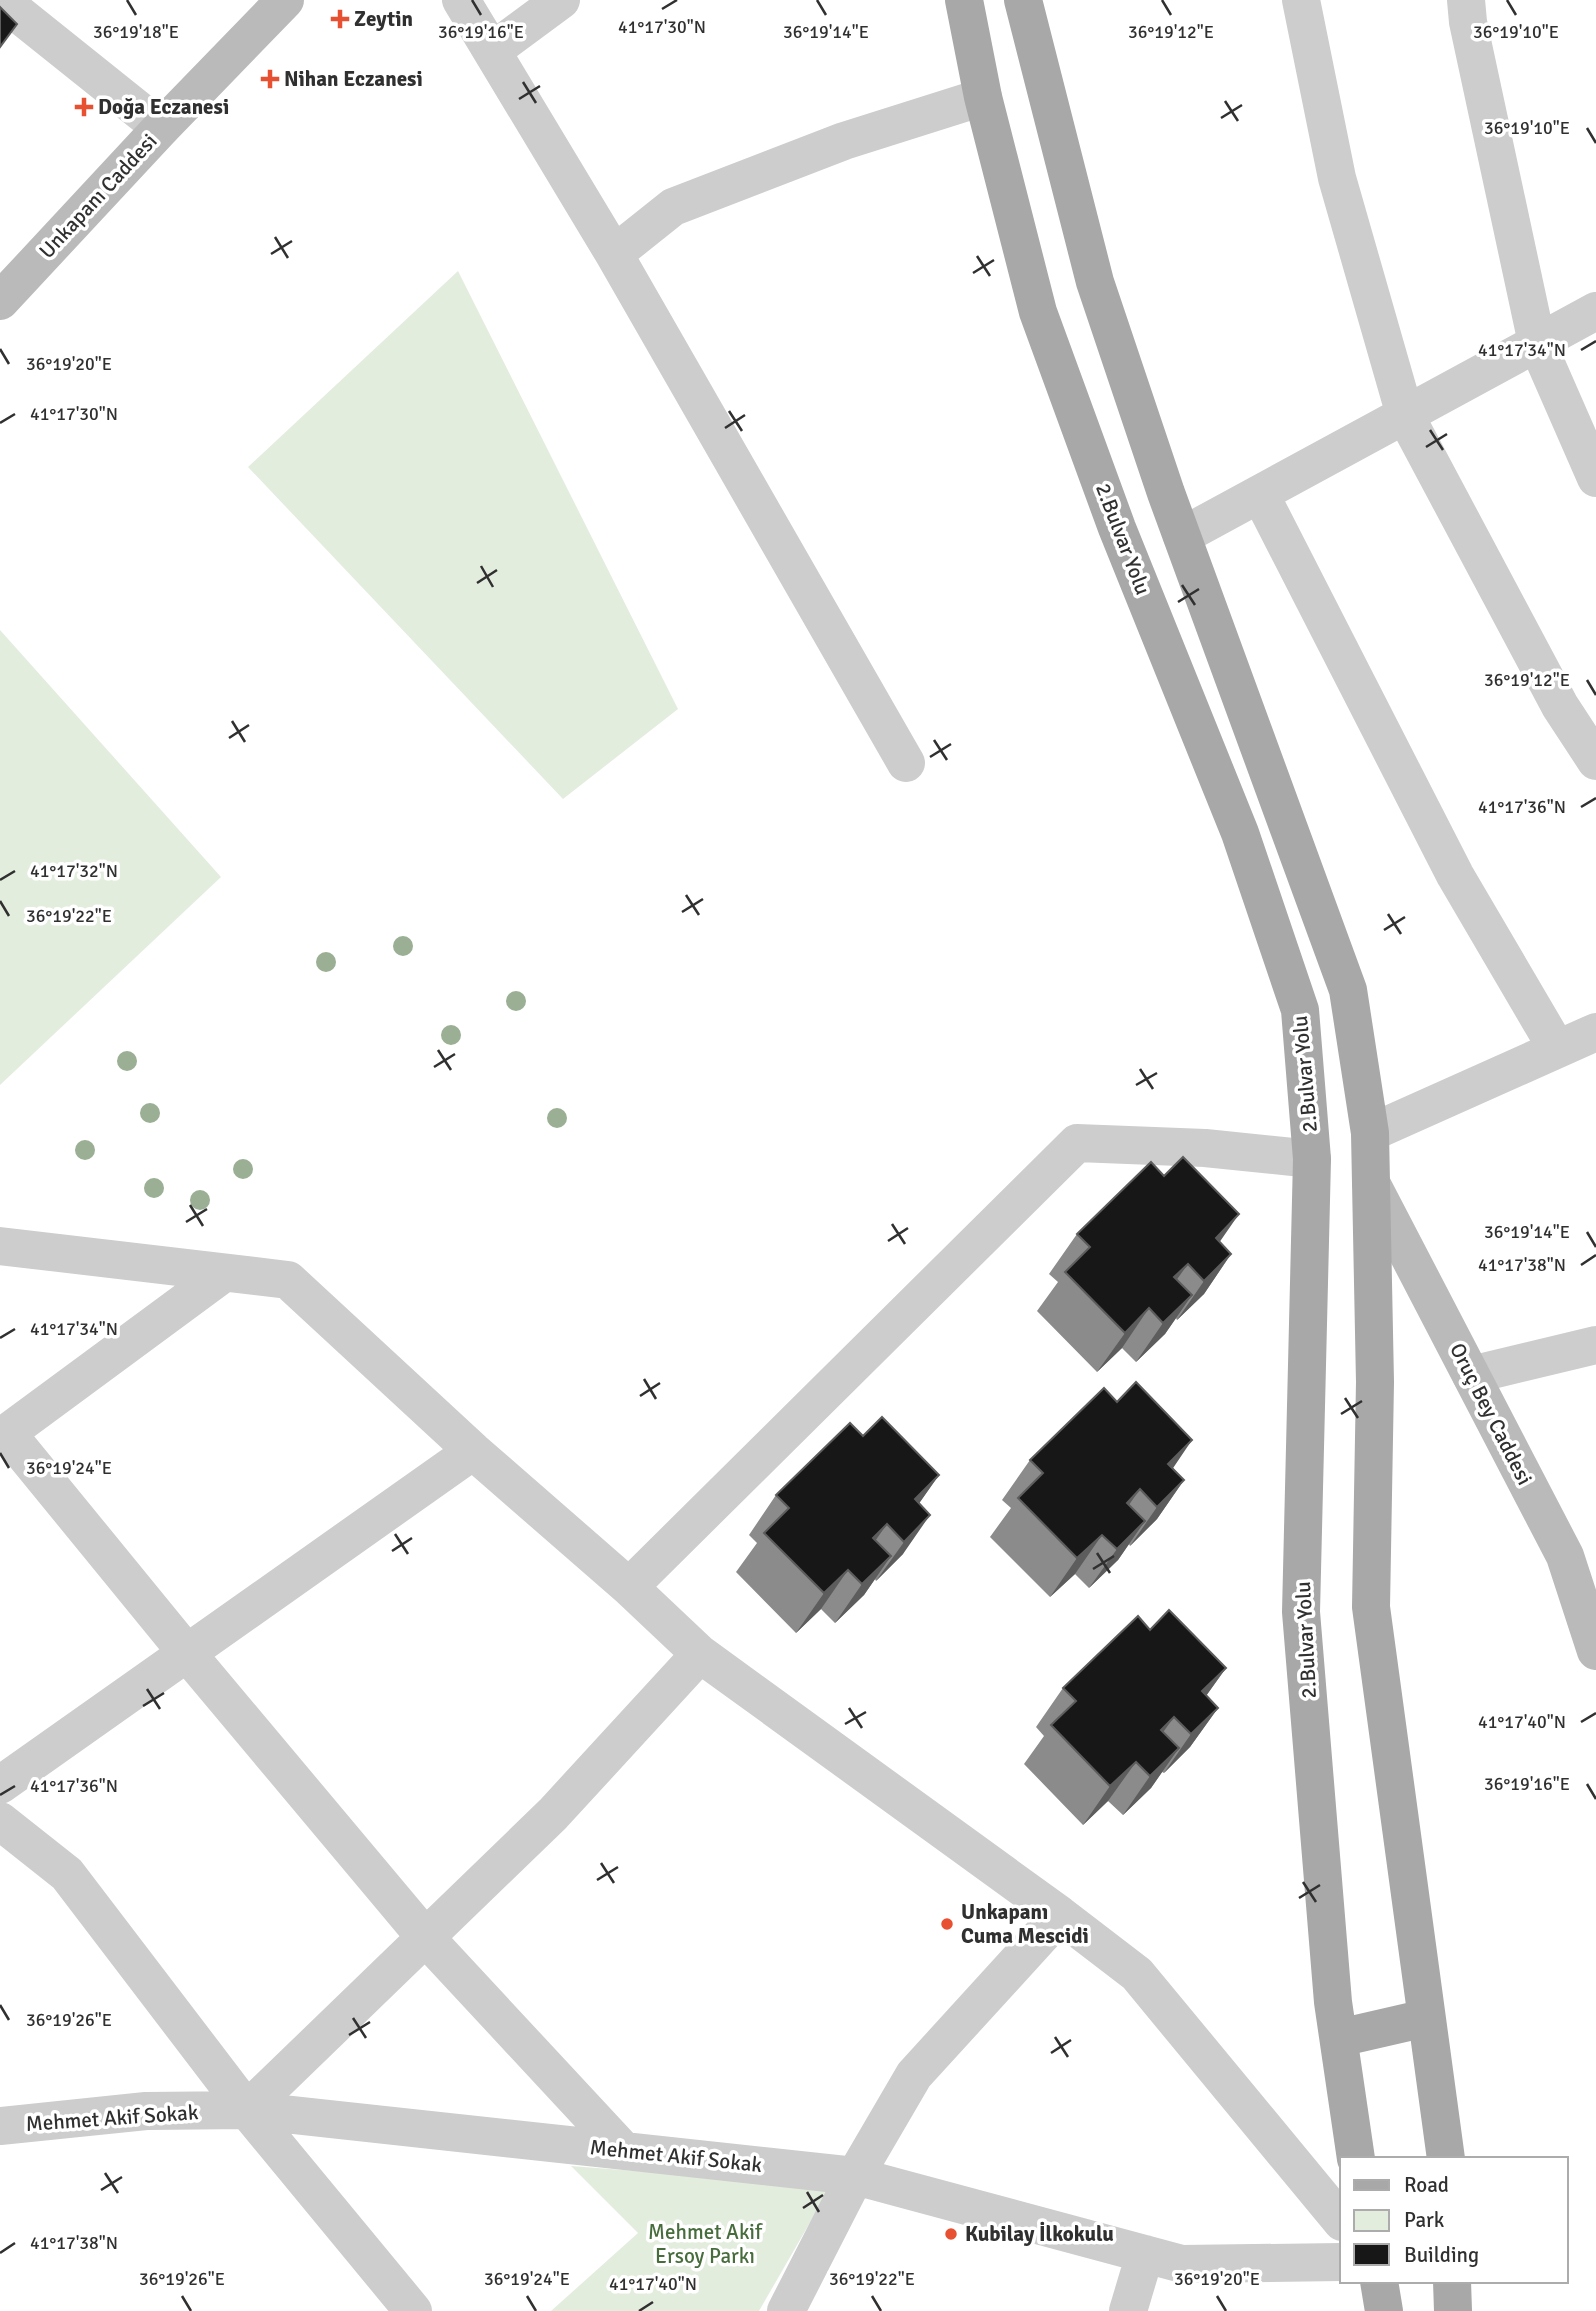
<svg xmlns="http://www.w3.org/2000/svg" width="1596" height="2311" font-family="Signika,sans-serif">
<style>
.green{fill:#e3edde}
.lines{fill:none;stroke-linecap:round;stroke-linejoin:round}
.street{stroke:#cdcdcd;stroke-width:38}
.secondary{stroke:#bababa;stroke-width:38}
.primary{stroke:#a8a8a8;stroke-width:38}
.tree{fill:#9aaf94}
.wall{fill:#8b8b8b}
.shaded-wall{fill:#5d5d5d}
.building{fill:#171717;stroke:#5d5d5d;stroke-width:2}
.ticks{fill:none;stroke:#303030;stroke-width:2.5}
.poi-dot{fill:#e75132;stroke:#fff;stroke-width:2.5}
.labels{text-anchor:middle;stroke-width:7;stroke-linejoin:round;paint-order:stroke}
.poi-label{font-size:21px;font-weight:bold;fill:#303030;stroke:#fff;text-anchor:start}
.street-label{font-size:21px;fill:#303030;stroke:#fff}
.park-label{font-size:21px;fill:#476d3c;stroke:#fff}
.ticks-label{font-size:18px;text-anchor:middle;fill:#303030;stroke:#fff;stroke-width:7;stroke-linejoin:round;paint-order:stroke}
</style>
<rect width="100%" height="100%" fill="#fff"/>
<path class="green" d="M 458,271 L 678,709 L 563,799 L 248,467 Z
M 0,630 L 221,877 L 0,1085 Z
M 571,2166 L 831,2186 L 759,2311 L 551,2311 L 638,2233 Z"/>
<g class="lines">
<path class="street" d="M 1,0 L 161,128
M 461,0 L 614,254 L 906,763
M 1301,0 L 1337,178 L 1405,415 L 1560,706 L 1596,761
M 1466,0 L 1468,22 L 1537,343 L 1596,478
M 492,51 L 561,0
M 614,254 L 673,207 L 844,141 L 983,97
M 1260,494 L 1455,875 L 1557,1049
M 1182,536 L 1596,311
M 1370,1133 L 1596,1032
M 0,1246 L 288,1280 L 473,1451 L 629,1587 L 700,1654 L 1060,1915 L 1137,1974 L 1342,2222
M 224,1273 L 7,1433 L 186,1652 L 425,1937 L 622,2149
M 1471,1375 L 1596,1345
M 629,1587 L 1077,1143 L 1205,1148 L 1312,1159
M 0,1785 L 473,1451
M 0,1821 L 67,1874 L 247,2110 L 413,2311
M 247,2110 L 553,1814 L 700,1654
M 0,2126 L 146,2111 L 247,2110 L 855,2176 L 1182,2264 L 1342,2262
M 786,2311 L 855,2176 L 914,2075 L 1060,1915
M 1128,2311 L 1145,2254"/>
<path class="secondary" d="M 0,301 L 161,128 L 285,0
M 1371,1183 L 1565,1556 L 1596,1651"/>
<path class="primary" d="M 964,0 L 983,97 L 1038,312 L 1117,528 L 1240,833 L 1300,1010 L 1312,1159 L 1301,1612 L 1333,2002 L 1356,2159
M 1023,0 L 1095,282 L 1166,493 L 1348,990 L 1370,1133 L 1375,1382 L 1371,1607 L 1446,2159
M 1339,2038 L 1426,2018
M 1379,2281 L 1384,2311
M 1452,2281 L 1453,2311"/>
</g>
<g class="tree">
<circle cx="403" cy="946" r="10"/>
<circle cx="326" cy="962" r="10"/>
<circle cx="516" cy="1001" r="10"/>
<circle cx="451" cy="1035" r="10"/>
<circle cx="127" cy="1061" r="10"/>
<circle cx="150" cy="1113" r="10"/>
<circle cx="557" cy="1118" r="10"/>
<circle cx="85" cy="1150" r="10"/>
<circle cx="243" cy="1169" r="10"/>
<circle cx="154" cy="1188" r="10"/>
<circle cx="200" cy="1200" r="10"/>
</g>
<path class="wall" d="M 1077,1234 L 1220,1242 L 1231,1254 L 1204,1294 L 1177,1320 L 1176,1318 L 1165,1334 L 1136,1362 L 1122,1348 L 1097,1372 L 1037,1311 L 1058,1282 L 1049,1274 Z
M 863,1436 L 939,1475 L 919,1503 L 903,1554 L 876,1581 L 875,1579 L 864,1595 L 835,1623 L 821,1609 L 796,1633 L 736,1572 L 757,1543 L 749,1535 L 776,1495 Z
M 1030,1460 L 1173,1468 L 1184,1480 L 1157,1519 L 1130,1546 L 1129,1544 L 1118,1560 L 1089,1588 L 1075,1574 L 1050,1597 L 990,1537 L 1011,1508 L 1002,1500 Z
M 1150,1630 L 1226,1668 L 1206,1696 L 1218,1708 L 1190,1747 L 1164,1773 L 1162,1772 L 1151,1788 L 1123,1815 L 1108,1801 L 1083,1825 L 1024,1764 L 1044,1736 L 1036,1727 L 1063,1688 Z"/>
<path class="shaded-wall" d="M 1239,1214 L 1212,1253 L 1216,1238 Z
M 1231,1254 L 1204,1294 L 1177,1320 L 1204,1281 Z
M 1188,1264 L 1160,1303 L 1174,1277 Z
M 1192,1295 L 1165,1334 L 1136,1362 L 1163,1323 Z
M 1149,1308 L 1122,1348 L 1097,1372 L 1125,1333 Z
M 1192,1440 L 1165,1480 L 1168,1464 Z
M 939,1475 L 911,1515 L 915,1499 Z
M 1184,1480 L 1157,1519 L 1130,1546 L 1157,1507 Z
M 1140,1489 L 1113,1528 L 1127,1503 Z
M 930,1515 L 903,1554 L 876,1581 L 904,1542 Z
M 1145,1521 L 1118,1560 L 1089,1588 L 1117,1549 Z
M 887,1524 L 859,1564 L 873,1538 Z
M 1102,1535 L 1075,1574 L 1050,1597 L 1077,1558 Z
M 891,1556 L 864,1595 L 835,1623 L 862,1584 Z
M 848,1570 L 821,1609 L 796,1633 L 824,1593 Z
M 1226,1668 L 1198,1707 L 1202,1691 Z
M 1218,1708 L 1190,1747 L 1164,1773 L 1191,1734 Z
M 1174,1717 L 1146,1756 L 1161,1730 Z
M 1179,1748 L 1151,1788 L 1123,1815 L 1150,1776 Z
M 1136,1762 L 1108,1801 L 1083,1825 L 1110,1786 Z"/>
<path class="building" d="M 0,7 L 17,24 L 0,47 Z
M 1183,1157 L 1239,1214 L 1216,1238 L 1231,1254 L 1204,1281 L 1188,1264 L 1174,1277 L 1192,1295 L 1163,1323 L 1149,1308 L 1125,1333 L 1065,1272 L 1090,1247 L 1077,1234 L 1151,1162 L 1164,1176 Z
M 1136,1382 L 1192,1440 L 1168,1464 L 1184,1480 L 1157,1507 L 1140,1489 L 1127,1503 L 1145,1521 L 1117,1549 L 1102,1535 L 1077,1558 L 1018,1498 L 1043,1473 L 1030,1460 L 1104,1388 L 1117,1402 Z
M 882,1417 L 939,1475 L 915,1499 L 930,1515 L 904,1542 L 887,1524 L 873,1538 L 891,1556 L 862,1584 L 848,1570 L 824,1593 L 764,1533 L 789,1508 L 776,1495 L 850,1423 L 863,1436 Z
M 1169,1610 L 1226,1668 L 1202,1691 L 1218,1708 L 1191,1734 L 1174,1717 L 1161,1730 L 1179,1748 L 1150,1776 L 1136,1762 L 1110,1786 L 1051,1725 L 1076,1701 L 1063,1688 L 1138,1616 L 1150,1630 Z"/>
<path class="ticks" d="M 127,0 L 136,15M 472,0 L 481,15M 817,0 L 826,15M 1162,0 L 1171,15M 1507,0 L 1516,15M 662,9 L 677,0M 523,82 L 536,103M 519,99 L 540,86M 1225,101 L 1238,121M 1221,118 L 1242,105M 1587,128 L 1596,143M 275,237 L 288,258M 271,254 L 292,241M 977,256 L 990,276M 973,273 L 994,260M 0,349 L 9,364M 1581,350 L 1596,341M 729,411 L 742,431M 0,423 L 15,414M 725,428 L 745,415M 1430,430 L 1443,450M 1426,447 L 1447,434M 481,566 L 493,587M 477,583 L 497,570M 1182,585 L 1195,605M 1178,602 L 1199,589M 1587,680 L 1596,695M 232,721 L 245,742M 229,738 L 249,725M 934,740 L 947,760M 930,757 L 951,744M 1581,807 L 1596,798M 0,880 L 15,871M 686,895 L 699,915M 0,901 L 9,916M 682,912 L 703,899M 1388,914 L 1401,934M 1384,930 L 1405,917M 438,1050 L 451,1070M 434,1067 L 455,1054M 1140,1069 L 1153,1089M 1136,1085 L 1157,1073M 190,1205 L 203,1226M 186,1222 L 207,1209M 892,1224 L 905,1244M 1587,1232 L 1596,1247M 888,1241 L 908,1228M 1581,1265 L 1596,1255M 0,1338 L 15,1329M 644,1379 L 656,1399M 640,1396 L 660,1383M 1345,1398 L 1358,1418M 1341,1414 L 1362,1401M 0,1453 L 9,1468M 395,1534 L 408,1554M 392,1551 L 412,1538M 1097,1553 L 1110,1573M 1093,1569 L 1114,1556M 147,1689 L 160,1709M 143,1706 L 164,1693M 849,1708 L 862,1728M 1581,1722 L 1596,1713M 845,1724 L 866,1712M 1587,1784 L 1596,1799M 0,1795 L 15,1786M 601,1863 L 614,1883M 597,1880 L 618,1867M 1303,1882 L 1316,1902M 1299,1898 L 1320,1885M 0,2005 L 9,2020M 353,2018 L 366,2038M 349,2035 L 370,2022M 1055,2037 L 1068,2057M 1051,2053 L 1071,2040M 105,2173 L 118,2193M 101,2190 L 122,2177M 807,2192 L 819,2212M 803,2208 L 823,2195M 0,2253 L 15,2243M 182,2296 L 191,2311M 527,2296 L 536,2311M 872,2296 L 881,2311M 1217,2296 L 1226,2311M 639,2311 L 653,2302"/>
<g class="poi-dot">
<path d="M336.5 8.5h7v7h7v7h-7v7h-7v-7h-7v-7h7z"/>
<path d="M266.5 68.5h7v7h7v7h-7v7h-7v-7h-7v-7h7z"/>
<path d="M80.5 96.5h7v7h7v7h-7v7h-7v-7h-7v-7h7z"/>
<circle cx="947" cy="1924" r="7"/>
<circle cx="951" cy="2234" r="7"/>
</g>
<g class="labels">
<g class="poi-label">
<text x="354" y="26">Zeytin</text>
<text x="284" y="86">Nihan Eczanesi</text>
<text x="98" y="114">Doğa Eczanesi</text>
<text x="961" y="1919">Unkapanı<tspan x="961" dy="24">Cuma Mescidi</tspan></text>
<text x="965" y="2241">Kubilay İlkokulu</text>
</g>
<g class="street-label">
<text transform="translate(98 196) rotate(-47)" y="7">Unkapanı Caddesi</text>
<text transform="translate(1123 539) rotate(69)" y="7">2.Bulvar Yolu</text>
<text transform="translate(1305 1074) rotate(-95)" y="7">2.Bulvar Yolu</text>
<text transform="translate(1491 1414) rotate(63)" y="7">Oruç Bey Caddesi</text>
<text transform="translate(1306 1640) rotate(-93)" y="7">2.Bulvar Yolu</text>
<text transform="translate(112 2118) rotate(-4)" y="7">Mehmet Akif Sokak</text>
<text transform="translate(676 2156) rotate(6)" y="7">Mehmet Akif Sokak</text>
</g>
<g class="park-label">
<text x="705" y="2239">Mehmet Akif<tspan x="705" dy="24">Ersoy Parkı</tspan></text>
</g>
</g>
<g class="ticks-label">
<text x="662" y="33">41°17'30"N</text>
<text x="136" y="38">36°19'18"E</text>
<text x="481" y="38">36°19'16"E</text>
<text x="826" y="38">36°19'14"E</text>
<text x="1171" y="38">36°19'12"E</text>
<text x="1516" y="38">36°19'10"E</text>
<text x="1527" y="134">36°19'10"E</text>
<text x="1522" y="356">41°17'34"N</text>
<text x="69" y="370">36°19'20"E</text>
<text x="74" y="420">41°17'30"N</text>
<text x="1527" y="686">36°19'12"E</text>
<text x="1522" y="813">41°17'36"N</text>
<text x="74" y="877">41°17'32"N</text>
<text x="69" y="922">36°19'22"E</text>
<text x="1527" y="1238">36°19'14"E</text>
<text x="1522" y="1271">41°17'38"N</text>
<text x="74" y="1335">41°17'34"N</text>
<text x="69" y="1474">36°19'24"E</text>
<text x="1522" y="1728">41°17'40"N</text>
<text x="1527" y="1790">36°19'16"E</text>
<text x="74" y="1792">41°17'36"N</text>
<text x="69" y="2026">36°19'26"E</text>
<text x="74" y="2249">41°17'38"N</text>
<text x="182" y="2285">36°19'26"E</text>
<text x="527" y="2285">36°19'24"E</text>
<text x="872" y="2285">36°19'22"E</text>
<text x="1217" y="2285">36°19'20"E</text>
<text x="653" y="2290">41°17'40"N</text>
</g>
<rect x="1340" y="2157" width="228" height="126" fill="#ffffff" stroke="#acacac" stroke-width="2"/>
<rect x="1354" y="2180" width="35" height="10" fill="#a8a8a8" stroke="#acacac" stroke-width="2"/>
<text x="1404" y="2192" font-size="21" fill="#303030">Road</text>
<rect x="1354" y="2210" width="35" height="21" fill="#e3edde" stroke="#acacac" stroke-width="2"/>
<text x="1404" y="2227" font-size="21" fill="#303030">Park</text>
<rect x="1354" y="2244" width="35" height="21" fill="#171717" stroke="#acacac" stroke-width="2"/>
<text x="1404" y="2262" font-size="21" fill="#303030">Building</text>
</svg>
